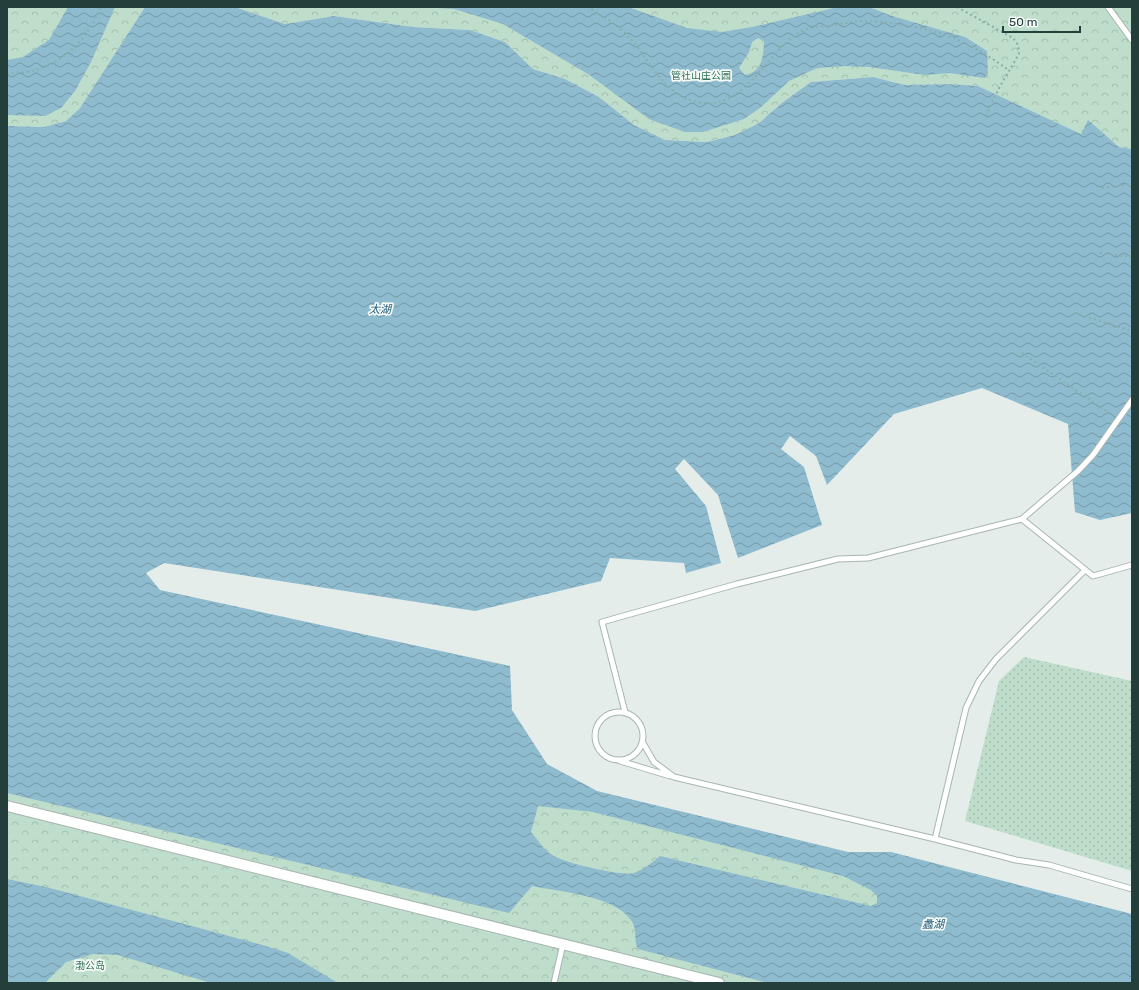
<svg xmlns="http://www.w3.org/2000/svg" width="1139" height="990" font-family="Rubik,'Noto Sans SC',sans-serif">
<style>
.grass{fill:url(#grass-dots)}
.park{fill:url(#park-crowns)}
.water{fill:url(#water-waves);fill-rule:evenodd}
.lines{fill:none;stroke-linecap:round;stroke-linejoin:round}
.lane-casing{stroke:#a7b5b2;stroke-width:7}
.street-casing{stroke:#a7b5b2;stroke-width:12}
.path{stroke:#86afa9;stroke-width:2;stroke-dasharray:2 3;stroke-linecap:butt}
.lane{stroke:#fff;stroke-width:5}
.street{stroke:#fff;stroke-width:10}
.labels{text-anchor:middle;stroke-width:3.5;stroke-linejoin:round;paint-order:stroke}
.park-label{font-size:10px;fill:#307455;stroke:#f5f9f8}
.water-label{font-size:11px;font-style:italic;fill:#205c78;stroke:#f5f9f8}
</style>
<defs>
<pattern id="grass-dots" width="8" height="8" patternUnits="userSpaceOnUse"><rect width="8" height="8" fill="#beddcb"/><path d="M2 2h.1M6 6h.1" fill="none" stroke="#a3bfaf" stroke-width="1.8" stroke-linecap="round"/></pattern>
<pattern id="park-crowns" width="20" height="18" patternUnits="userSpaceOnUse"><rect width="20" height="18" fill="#beddcb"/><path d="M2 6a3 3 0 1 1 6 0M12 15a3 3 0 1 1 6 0" fill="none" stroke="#a3bfaf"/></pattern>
<pattern id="water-waves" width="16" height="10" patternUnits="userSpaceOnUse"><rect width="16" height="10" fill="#8fbbcf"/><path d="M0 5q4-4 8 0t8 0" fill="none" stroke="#7599a9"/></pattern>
</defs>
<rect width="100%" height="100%" fill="#e4edea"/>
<path class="grass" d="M 1024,657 L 1132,681 L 1132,871 L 965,821 L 999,681 Z"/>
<path class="park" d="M 7,7 L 145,7 L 80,108 L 66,121 L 44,127 L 7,126 Z
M 235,7 L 1132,7 L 1132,149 L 1119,147 L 1088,121 L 1081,134 L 978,86 L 949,84 L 905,85 L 873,77 L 811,82 L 783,102 L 759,123 L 735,135 L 707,142 L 665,140 L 634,125 L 599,97 L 565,79 L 533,69 L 505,42 L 470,30 L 413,27 L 334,16 L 285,24 Z
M 7,775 L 580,802 L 866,878 L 943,983 L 324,983 L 7,893 Z
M 86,946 L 237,983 L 34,983 Z"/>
<path class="water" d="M 68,7 L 115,7 L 91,62 L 75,91 L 61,108 L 45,116 L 7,115 L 7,60 L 23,57 L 49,40 Z
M 145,7 L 235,7 L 285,24 L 334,16 L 413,27 L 470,30 L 505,42 L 533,69 L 565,79 L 599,97 L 634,125 L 665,140 L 707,142 L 735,135 L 759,123 L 783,102 L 811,82 L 873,77 L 905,85 L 949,84 L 978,86 L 1081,134 L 1088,120 L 1119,147 L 1132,149 L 1132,513 L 1100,520 L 1075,512 L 1068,424 L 982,388 L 894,414 L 827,485 L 816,456 L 790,436 L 781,449 L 804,467 L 822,525 L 738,558 L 718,495 L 684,459 L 675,469 L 706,506 L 721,563 L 686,573 L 684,563 L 610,558 L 601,581 L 475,611 L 164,563 L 146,573 L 160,590 L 510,666 L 512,710 L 547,764 L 597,791 L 848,852 L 891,852 L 1132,914 L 1132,983 L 768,983 L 638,949 C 633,940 638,929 631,920 C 613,895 560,892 532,886 L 509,913 L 7,793 L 7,126 L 44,127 L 66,121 L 80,108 ZM 538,806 L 593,812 L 843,876 L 871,890 L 877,896 L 877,903 L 871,906 L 660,856 C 652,863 644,869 634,873 C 623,877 561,862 552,855 C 544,850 538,840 531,832 Z
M 421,7 L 628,7 L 687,28 L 722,32 L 752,27 L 834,8 L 869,7 L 892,16 L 965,37 L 987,51 L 988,74 L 985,78 L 949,73 L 925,75 L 869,67 L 846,66 L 817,68 L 789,81 L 760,108 L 744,119 L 703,132 L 685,132 L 649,119 L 588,74 L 503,24 L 454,9 ZM 758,38 L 764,41 C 763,56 763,72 745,75 L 739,68 L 749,52 L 752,42 Z
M 7,879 L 50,888 L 259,944 L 288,953 L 338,983 L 211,983 L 118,955 L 93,954 L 66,962 L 45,983 L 7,983 Z"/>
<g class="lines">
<g class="lane-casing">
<path id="lane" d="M 1108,7 L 1132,40
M 1022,519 L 1093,576 L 1132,565
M595 736a24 24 0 1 1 48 0a24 24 0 1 1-48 0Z
M 625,712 L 602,622 L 737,584 L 838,559 L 868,558 L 1022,519 L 1078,471 L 1093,455 L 1132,400
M 643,743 L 654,762 L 674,777 L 935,839 L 966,708 L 979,681 L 996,659 L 1085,570
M 620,761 L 670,776
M 935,839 L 1016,860 L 1049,865 L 1132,889
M 554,983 L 563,944"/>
</g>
<g class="street-casing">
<path id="street" d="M 7,806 L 719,983"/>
</g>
<path class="path" d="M 587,7 C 601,15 615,23 627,35 C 652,61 662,97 702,103 C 744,109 767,53 798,33 C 807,27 824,26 833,25 C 843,24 854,21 863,21 C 894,22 939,29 966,44 C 981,51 996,61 1010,71
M 957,7 L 1013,38 L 1018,45 L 1019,54 L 999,88 L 985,118
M 7,74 C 16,73 26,73 35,70 C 66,62 89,36 101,7
M 1102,188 L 1132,184
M 1100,253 L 1132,257
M 1075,313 L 1132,331
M 1022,353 L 1112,415"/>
<use href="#lane" class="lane"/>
<use href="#street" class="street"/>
</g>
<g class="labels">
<g class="park-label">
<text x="701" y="79">管社山庄公园</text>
<text x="90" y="969">渤公岛</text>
</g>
<g class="water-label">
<text x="380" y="313">太湖</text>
<text x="933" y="928">蠡湖</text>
</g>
</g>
<rect width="1139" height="990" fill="none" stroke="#243e3b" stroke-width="16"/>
<path d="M1003 26v6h77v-6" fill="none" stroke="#243e3b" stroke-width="2"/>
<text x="1009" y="26" font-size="12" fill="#243e3b" stroke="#f5f9f8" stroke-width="3" paint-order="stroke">50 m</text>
</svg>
